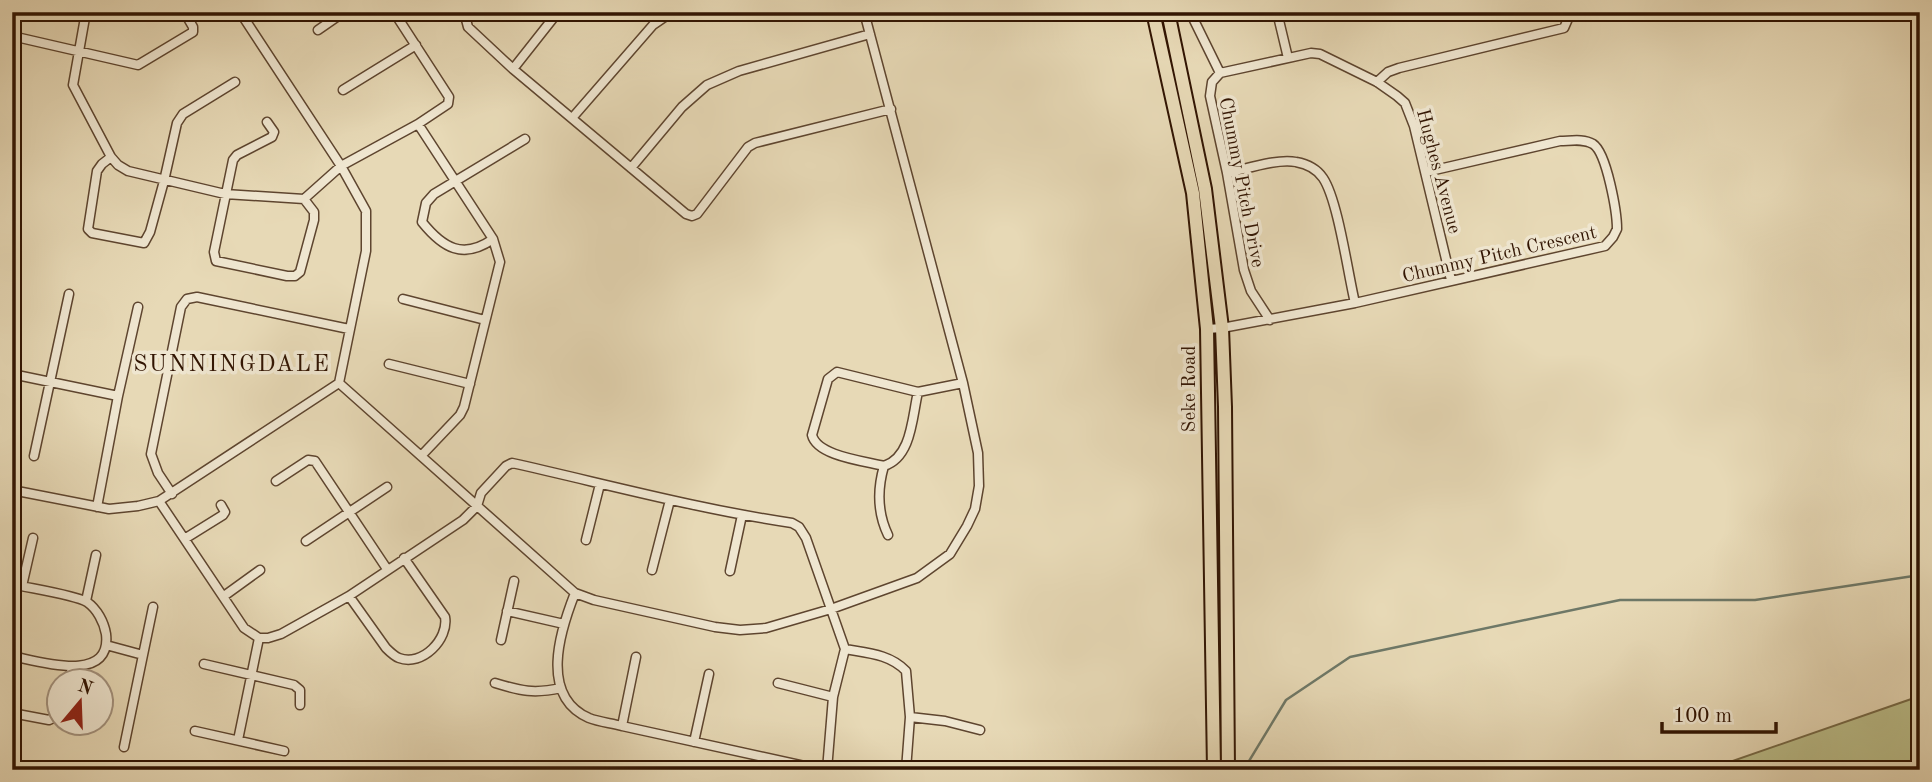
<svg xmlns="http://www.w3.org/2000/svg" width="1932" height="782" font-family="'Old Standard TT',serif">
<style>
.green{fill:#bbbe8a;stroke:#766946;stroke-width:2}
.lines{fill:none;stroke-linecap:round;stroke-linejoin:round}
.stream{stroke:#6e7867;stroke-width:2.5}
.minor-casing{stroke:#5e452f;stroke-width:11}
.primary-casing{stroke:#311402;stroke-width:16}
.minor{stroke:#efe6d0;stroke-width:8}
.primary{stroke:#e7d9b6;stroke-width:12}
.labels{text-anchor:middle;stroke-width:7;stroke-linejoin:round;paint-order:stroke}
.street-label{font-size:19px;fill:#311402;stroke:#efe6d0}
.quarter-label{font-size:23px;letter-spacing:2px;fill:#311402;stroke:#efe6d0}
</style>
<rect width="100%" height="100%" fill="#e7d9b6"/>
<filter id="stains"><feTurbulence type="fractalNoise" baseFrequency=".00286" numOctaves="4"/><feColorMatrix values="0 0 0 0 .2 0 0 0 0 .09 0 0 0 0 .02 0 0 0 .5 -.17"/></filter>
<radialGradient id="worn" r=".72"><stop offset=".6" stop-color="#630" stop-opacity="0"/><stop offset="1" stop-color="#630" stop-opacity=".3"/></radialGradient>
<path class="green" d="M 1920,696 L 1920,770 L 1701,770 L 1721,765 Z"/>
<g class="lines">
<path class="stream" d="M 1237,770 L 1246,766 L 1286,700 L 1350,657 L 1620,600 L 1755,600 L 1920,575"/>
<g class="minor-casing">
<path id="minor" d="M 86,12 L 73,85 L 111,157 L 118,165 L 128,171 L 225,194 L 304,199 L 341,166 L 418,124 L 448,104 L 449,97 L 394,12
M 464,12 L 468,27 L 513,69
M 558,12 L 513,69 L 686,214 L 692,216 L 697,214 L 748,147 L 755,143 L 891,109
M 1190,12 L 1220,73 L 1212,82 L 1210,96 L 1227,173 L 1244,270 L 1251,291 L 1270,320
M 1277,12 L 1288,58
M 318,30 L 344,12
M 12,36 L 138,65 L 193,32 L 193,27 L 186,15
M 1220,73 L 1311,53 L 1320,54 L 1377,82 L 1397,96 L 1405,103 L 1414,126 L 1451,280
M 1377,82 L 1388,72 L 1399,68 L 1564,28 L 1571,12
M 343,90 L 416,45
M 573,117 L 653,25 L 672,12
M 267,122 L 274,132 L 272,137 L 237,155 L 233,160 L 214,252 L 216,261 L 287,276 L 295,276 L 300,272 L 314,220 L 314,212 L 304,199
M 418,124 L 493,239 L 500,262 L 464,407 L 460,415 L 421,456
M 111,157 L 102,164 L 97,171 L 88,229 L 92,233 L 144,243 L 150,232 L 164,181 L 177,123 L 183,114 L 235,82
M 631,168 L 682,107 L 707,85 L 739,71 L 870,34
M 1227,173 C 1246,169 1278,158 1296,162 C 1307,164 1317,169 1323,178 C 1338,200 1348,274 1355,303
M 493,239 C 463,260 443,248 422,222 L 426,203 L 434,194 L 525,139
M 403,299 L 485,320
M 1207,329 L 1222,328 L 1355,303 L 1605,246 L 1613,237 L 1617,229 C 1617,213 1607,153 1593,144 C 1583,138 1570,141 1560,141 L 1426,172
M 389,364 L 470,384
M 12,374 L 118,396
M 339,383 L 575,593 L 594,600 L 715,627 L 740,630 L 766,628 L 831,609 L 917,578 L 950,554 L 967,526 L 975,509 L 979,486 L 978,453 L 963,383 L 864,12
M 918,392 C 912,417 912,457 884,466 C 864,461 817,456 812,435 L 828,379 L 837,372 L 918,392 L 963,383
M 34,456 L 69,294
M 884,466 C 877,490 877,512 888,535
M 276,481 L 308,460 L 315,461 L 387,569
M 12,490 L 109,509 L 138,506 L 159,501 L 339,383 L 366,251 L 366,211 L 341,166 L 240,12
M 172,494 L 158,473 L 151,454 L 181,307 L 187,299 L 197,297 L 349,329
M 159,501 L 244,628 L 259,638 L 268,638 L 281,634 L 349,596 L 463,520 L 477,506 L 481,493 L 506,466 L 512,463 C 606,484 698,509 792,523 L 799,527 L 806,538 L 845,649 L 833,697 L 827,770
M 97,507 L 118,396 L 138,307
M 186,538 L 223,515 L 225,512 L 221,505
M 586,540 L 600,484
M 306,541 L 387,487
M 652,570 L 670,500
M 730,571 L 742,515
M 12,584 C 28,588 75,595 87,602 C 97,609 104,622 106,634 C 112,685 38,661 12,656
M 22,586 L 33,538
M 575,593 C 560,631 539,696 589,718 C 599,722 611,723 622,726 L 823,770
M 224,596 L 260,570
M 349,596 L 386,648 C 390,652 394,656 399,658 C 422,667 449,639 445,617 L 404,558
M 86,601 L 96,555
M 507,611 L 564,624
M 501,640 L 514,581
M 106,645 L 143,655 L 153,607
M 845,649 C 867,653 890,654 906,671 L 910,717 L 906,770
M 204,664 L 294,685 L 300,690 L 300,705
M 69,680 L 72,668
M 495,683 C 521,691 534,694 561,688
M 778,683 L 833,697
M 12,713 L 49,720 L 60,715
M 910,717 L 945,721 L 980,730
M 622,726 L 636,657
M 195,731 L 284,751
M 238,740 L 259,638
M 694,742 L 709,674
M 124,747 L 143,655"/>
</g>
<g class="primary-casing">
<path id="primary" d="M 1153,12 L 1193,193 L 1207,329 L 1214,770
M 1168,12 L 1205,189 L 1222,328 L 1225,407 L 1228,770"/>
</g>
<use href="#minor" class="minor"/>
<use href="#primary" class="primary"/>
</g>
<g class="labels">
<g class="street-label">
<text transform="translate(1440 171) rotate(75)" y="7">Hughes Avenue</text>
<text transform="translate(1243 182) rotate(79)" y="7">Chummy Pitch Drive</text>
<text transform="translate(1499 253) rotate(-13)" y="7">Chummy Pitch Crescent</text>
<text transform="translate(1188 389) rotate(-90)" y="7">Seke Road</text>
</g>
<g class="quarter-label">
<text x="232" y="371">SUNNINGDALE</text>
</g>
</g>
<rect width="1932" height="782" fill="none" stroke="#e7d9b6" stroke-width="42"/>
<rect x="14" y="14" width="1904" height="754" fill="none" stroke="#311402" stroke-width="3.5"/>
<rect x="21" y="21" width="1890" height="740" fill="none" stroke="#311402" stroke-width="2"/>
<g transform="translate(80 702) rotate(19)"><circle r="33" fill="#efe6d0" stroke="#a3927e" stroke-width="2"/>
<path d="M0-5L12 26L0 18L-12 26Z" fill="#8f2418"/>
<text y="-10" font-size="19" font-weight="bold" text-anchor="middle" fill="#311402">N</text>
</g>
<path d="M1662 722v10h114v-10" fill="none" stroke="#311402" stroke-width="3.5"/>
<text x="1673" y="722" font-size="21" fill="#311402" stroke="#efe6d0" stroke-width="5" paint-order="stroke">100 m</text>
<rect width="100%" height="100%" filter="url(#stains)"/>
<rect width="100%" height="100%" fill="url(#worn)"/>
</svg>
